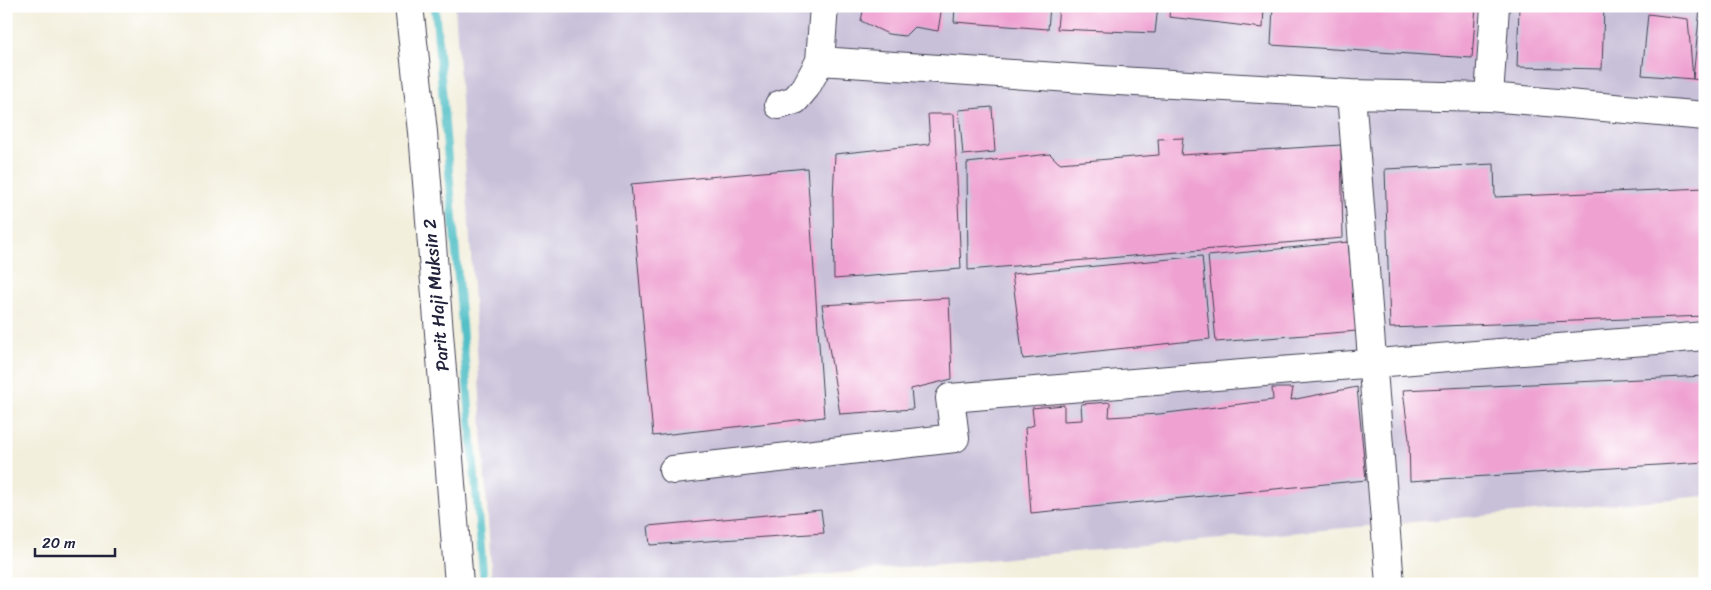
<svg xmlns="http://www.w3.org/2000/svg" width="1711" height="590" font-family="Sriracha,sans-serif">
<style>
.industrial{fill:#c8bfd8}
.lines{fill:none;stroke-linecap:round;stroke-linejoin:round}
.stream{stroke:#52c0c7;stroke-width:8}
.building{fill:#efa2d1}
.minor-casing{stroke:#414153;stroke-width:30}
.minor{stroke:#fff;stroke-width:28}
.labels{text-anchor:middle;stroke-width:4;stroke-linejoin:round;paint-order:stroke}
.street-label{font-size:18px;fill:#22223b;stroke:#fff}
</style>
<rect width="100%" height="100%" fill="#fff"/>
<filter id="ink" filterUnits="userSpaceOnUse"><feTurbulence type="fractalNoise" baseFrequency=".02" numOctaves="2"/><feDisplacementMap in="SourceGraphic" scale="10" xChannelSelector="R" yChannelSelector="G"/><feConvolveMatrix kernelMatrix="1 2 1 2 8 2 1 2 1" color-interpolation-filters="sRGB"/></filter>
<filter id="wash" filterUnits="userSpaceOnUse"><feTurbulence type="fractalNoise" baseFrequency=".0096" numOctaves="4" result="noise"/><feDisplacementMap in="SourceGraphic" scale="20" xChannelSelector="R" yChannelSelector="G"/><feGaussianBlur stdDeviation="1.12" result="paint"/><feColorMatrix in="noise" values="0 0 0 0 0 0 0 0 0 0 0 0 0 0 0 0 0 1.4 0 .05"/><feComposite in="paint" operator="in"/></filter>
<g filter="url(#wash)">
<rect width="100%" height="100%" fill="#f3efdd"/>
<path class="industrial" d="M 455,6 L 1705,6 L 1705,496 L 716,584 L 492,584 Z"/>
<g class="lines">
<path class="stream" d="M 435,6 L 484,584"/>
</g>
<g id="blocks">
<path class="building" d="M 864,6 L 942,6 L 938,31 L 914,27 L 905,36 L 888,34 L 861,21 Z
M 955,6 L 1050,6 L 1048,29 L 954,22 Z
M 1059,6 L 1158,6 L 1155,33 L 1057,29 Z
M 1170,6 L 1264,6 L 1263,28 L 1169,17 Z
M 1273,6 L 1476,6 L 1472,58 L 1271,45 Z
M 1519,6 L 1604,6 L 1602,69 L 1517,67 Z
M 1700,8 L 1705,9 L 1705,81 L 1693,79 Z
M 1648,14 L 1688,19 L 1693,79 L 1642,75 Z
M 992,107 L 995,152 L 963,155 L 959,110 Z
M 928,114 L 954,114 L 961,269 L 834,279 L 833,198 L 835,154 L 930,144 Z
M 1183,138 L 1181,155 L 1341,145 L 1343,238 L 968,270 L 967,163 L 1050,154 L 1059,163 L 1159,155 L 1158,139 Z
M 1494,164 L 1495,197 L 1705,188 L 1705,316 L 1390,328 L 1385,169 Z
M 807,168 L 824,417 L 653,436 L 631,184 Z
M 1348,242 L 1357,331 L 1216,342 L 1208,256 Z
M 1202,256 L 1210,339 L 1023,359 L 1012,274 Z
M 949,298 L 952,379 L 911,389 L 913,409 L 840,414 L 822,305 Z
M 1705,376 L 1705,462 L 1410,481 L 1409,439 L 1403,390 Z
M 1357,387 L 1366,480 L 1031,513 L 1025,428 L 1034,425 L 1032,408 L 1064,405 L 1064,421 L 1082,420 L 1081,404 L 1110,402 L 1109,417 L 1159,414 L 1273,400 L 1272,388 L 1293,388 L 1291,400 Z
M 821,510 L 824,533 L 650,545 L 648,526 Z"/>
</g>
</g>
<g filter="url(#ink)">
<use href="#blocks" fill-opacity="0" stroke="#414153" stroke-width="1"/>
<g class="lines">
<g class="minor-casing">
<path id="minor" d="M 409,6 L 423,132 L 459,584
M 820,61 L 824,6
M 1351,94 L 1390,584
M 1489,97 L 1495,6
M 779,105 L 795,100 L 806,87 L 820,61 L 1101,80 L 1351,94 L 1489,97 L 1705,116
M 673,470 L 955,438 L 950,398 L 1705,336"/>
</g>
<use href="#minor" class="minor"/>
</g>
</g>
<g class="labels">
<g class="street-label">
<text transform="translate(436 295) rotate(-95)" y="6">Parit Haji Muksin 2</text>
</g>
</g>
<rect width="1711" height="590" fill="none" stroke="#fff" stroke-width="25"/>
<path d="M35 548v8h80v-8" fill="none" stroke="#22223b" stroke-width="2.5"/>
<text x="42" y="548" font-size="15" fill="#22223b" stroke="#ffffff" stroke-width="4" paint-order="stroke">20 m</text>
</svg>
